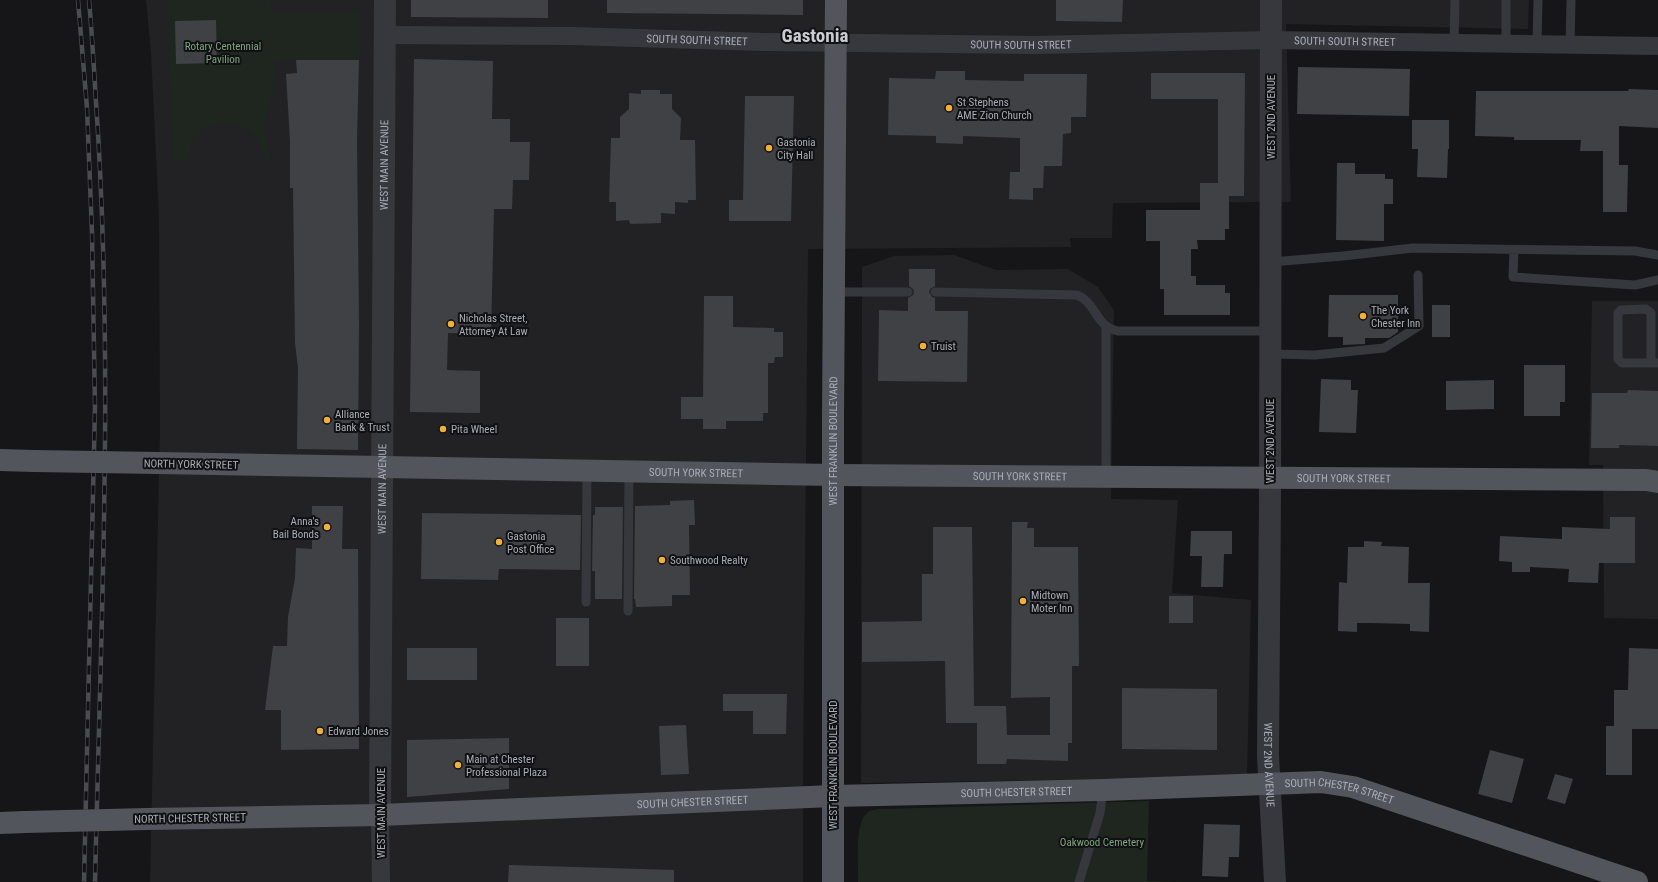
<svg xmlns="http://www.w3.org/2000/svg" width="1658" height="882" font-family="'Roboto Condensed',sans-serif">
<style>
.built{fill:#222225}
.green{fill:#1e261f}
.building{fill:#404145}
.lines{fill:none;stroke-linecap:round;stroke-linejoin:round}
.service{stroke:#37383d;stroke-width:9}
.minor{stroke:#37383d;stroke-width:18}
.tertiary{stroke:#37383d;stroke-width:22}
.primary{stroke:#53555c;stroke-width:22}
.rail-casing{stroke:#4a4c52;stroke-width:4.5}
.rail{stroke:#111113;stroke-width:3;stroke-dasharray:9;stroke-linecap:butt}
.primary-bridge{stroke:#53555c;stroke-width:22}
.poi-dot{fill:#f2b134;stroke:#111113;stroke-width:1.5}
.labels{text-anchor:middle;stroke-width:4;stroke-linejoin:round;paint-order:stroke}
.street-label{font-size:11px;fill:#a8adb8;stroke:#111113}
.park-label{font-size:11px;fill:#7fa381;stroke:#111113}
.poi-label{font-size:11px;fill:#a8adb8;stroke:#111113;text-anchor:start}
.town-label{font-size:19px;font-weight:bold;fill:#c9ccd4;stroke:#111113}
</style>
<rect width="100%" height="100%" fill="#161618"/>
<path class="built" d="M 146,0 L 1529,0 L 1528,29 L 1286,24 L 1291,202 L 1113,203 L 1112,238 L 1070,238 L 1071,247 L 808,249 L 803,782 L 803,882 L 150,882 L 160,428 L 159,217 L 151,53 Z
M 954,255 L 996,270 L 1068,269 L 1098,287 L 1114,310 L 1111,499 L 1178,500 L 1172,593 L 1251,600 L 1247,777 L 861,783 L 862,267 L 894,256 Z
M 1592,301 L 1658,301 L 1658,619 L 1604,618 L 1603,465 L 1589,465 Z"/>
<path class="green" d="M 167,0 L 271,0 L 272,13 L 359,13 L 359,60 L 275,60 L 275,79 L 263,128 L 272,158 L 263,158 C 262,151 261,144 256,138 C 241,118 205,118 192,142 C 189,147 189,154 189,160 L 174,160 Z
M 1149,801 L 1147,881 L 1185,882 L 858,882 C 859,866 854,825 866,814 C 871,809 878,809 884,809 Z"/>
<path class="building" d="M 411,0 L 548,0 L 548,18 L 411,17 Z
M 607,0 L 803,0 L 803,15 L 607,13 Z
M 1056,0 L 1123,0 L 1122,22 L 1056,21 Z
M 216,20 L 217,63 L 176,64 L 175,21 Z
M 414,59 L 493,61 L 492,119 L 510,119 L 510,142 L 530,142 L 529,180 L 513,180 L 512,209 L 494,209 L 491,334 L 448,333 L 447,370 L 480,371 L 480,413 L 410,412 Z
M 296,60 L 359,60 L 357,140 L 359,324 L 358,450 L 297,449 L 298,368 L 295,343 L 293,188 L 290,188 L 290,141 L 286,74 L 297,73 Z
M 1298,67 L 1410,69 L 1409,116 L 1297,114 Z
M 936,71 L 965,71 L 965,80 L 1024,81 L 1024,74 L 1087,74 L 1086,117 L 1071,117 L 1071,133 L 1063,134 L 1062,166 L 1044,166 L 1043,188 L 1033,188 L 1033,200 L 1009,199 L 1010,172 L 1020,172 L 1020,138 L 963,136 L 963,144 L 936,143 L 936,136 L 888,135 L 889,78 L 935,79 Z
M 1151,73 L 1245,73 L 1244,196 L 1229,196 L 1229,229 L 1225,229 L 1225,240 L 1197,240 L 1198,249 L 1191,249 L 1191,276 L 1196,276 L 1196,285 L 1225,285 L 1225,293 L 1230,293 L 1230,315 L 1164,315 L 1164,289 L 1160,289 L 1160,241 L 1146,241 L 1146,210 L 1200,210 L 1200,183 L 1218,183 L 1218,99 L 1151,99 Z
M 1629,89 L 1658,90 L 1658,128 L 1619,126 L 1619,165 L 1628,165 L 1627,212 L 1603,212 L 1603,151 L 1580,151 L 1581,140 L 1514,140 L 1514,137 L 1475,136 L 1476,91 L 1628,91 Z
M 641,90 L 660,90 L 660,94 L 672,94 L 672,109 L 681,118 L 680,140 L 695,140 L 696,200 L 688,200 L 688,203 L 675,202 L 675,214 L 661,213 L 661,223 L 630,224 L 629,220 L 616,221 L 616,202 L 609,202 L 611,138 L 620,138 L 620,117 L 629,109 L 629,93 L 641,94 Z
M 745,96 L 794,96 L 791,221 L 729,221 L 729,200 L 743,200 Z
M 1412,120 L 1449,120 L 1449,149 L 1448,149 L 1447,178 L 1417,177 L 1418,149 L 1412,149 Z
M 1337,163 L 1355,163 L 1355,174 L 1385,174 L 1385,179 L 1393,179 L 1393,204 L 1384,204 L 1384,241 L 1336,240 Z
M 909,269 L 935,269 L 935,286 L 930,289 L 929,292 L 932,297 L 935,298 L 935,311 L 968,311 L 967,382 L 878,381 L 879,310 L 908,311 L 908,298 L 913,295 L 914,292 L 913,289 L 909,286 Z
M 1329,295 L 1398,295 L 1398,332 L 1389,338 L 1365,338 L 1365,344 L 1343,345 L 1343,337 L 1328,337 Z
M 704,296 L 733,296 L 733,327 L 774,328 L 774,332 L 783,332 L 783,357 L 775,357 L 774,363 L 768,363 L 768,413 L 763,413 L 763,421 L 726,421 L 726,429 L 703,429 L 703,419 L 681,419 L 681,397 L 703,397 Z
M 1432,305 L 1450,305 L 1450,337 L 1432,337 Z
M 1524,365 L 1565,365 L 1565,402 L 1560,402 L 1560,416 L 1524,416 Z
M 1321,379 L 1351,380 L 1351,390 L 1358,390 L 1356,433 L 1319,432 Z
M 1494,380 L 1494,409 L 1446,410 L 1446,381 Z
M 1628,390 L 1658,391 L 1658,446 L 1619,445 L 1619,448 L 1591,448 L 1592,393 L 1627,393 Z
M 694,500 L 695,525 L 689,525 L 690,595 L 672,595 L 672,606 L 636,607 L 635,599 L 634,599 L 635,506 L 670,505 L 670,501 Z
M 312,506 L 343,506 L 342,549 L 358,549 L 359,749 L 281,750 L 281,710 L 265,710 L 273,646 L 287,646 L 288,617 L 295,578 L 296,548 L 312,549 Z
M 595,507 L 623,507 L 622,599 L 595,599 L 595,571 L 592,571 L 593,515 L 595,515 Z
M 422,513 L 581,515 L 580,570 L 499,569 L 498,580 L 421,579 Z
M 1610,517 L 1635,517 L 1635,563 L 1599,563 L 1598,583 L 1568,582 L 1569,569 L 1530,567 L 1530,572 L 1512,572 L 1512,562 L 1499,561 L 1500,536 L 1562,539 L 1562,527 L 1610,529 Z
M 1012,522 L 1028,522 L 1027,528 L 1034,528 L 1034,547 L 1078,547 L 1079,666 L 1072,666 L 1072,743 L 1068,743 L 1068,761 L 1007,759 L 1006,764 L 977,764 L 977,723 L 946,723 L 945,661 L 862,662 L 862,622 L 922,621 L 922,574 L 933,574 L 933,527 L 972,527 L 974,706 L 1006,706 L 1007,735 L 1050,735 L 1050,697 L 1011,698 Z
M 1191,531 L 1232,531 L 1232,554 L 1224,554 L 1223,587 L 1201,587 L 1202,556 L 1190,556 Z
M 1364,541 L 1382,542 L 1381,546 L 1409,547 L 1408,583 L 1430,583 L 1429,632 L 1410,631 L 1410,624 L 1371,623 L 1357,623 L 1357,632 L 1338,631 L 1339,582 L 1347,583 L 1348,547 L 1364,547 Z
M 1169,596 L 1193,596 L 1193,623 L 1169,623 Z
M 556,618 L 589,618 L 589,666 L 556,666 Z
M 407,648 L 477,648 L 477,680 L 407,680 Z
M 1629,648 L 1658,649 L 1658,729 L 1632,729 L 1632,775 L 1606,775 L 1606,726 L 1614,726 L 1614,690 L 1628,690 Z
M 1122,688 L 1217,689 L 1217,750 L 1122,749 Z
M 723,694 L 787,694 L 786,734 L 753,734 L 753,711 L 723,711 Z
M 686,725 L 689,774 L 661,775 L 659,726 Z
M 509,738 L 509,789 L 407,797 L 407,740 Z
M 1490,750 L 1524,759 L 1512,803 L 1478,794 Z
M 1555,774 L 1573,779 L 1565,804 L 1547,799 Z
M 1204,824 L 1240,825 L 1239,857 L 1229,857 L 1228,877 L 1202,876 Z
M 509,865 L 674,870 L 674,882 L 508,882 Z"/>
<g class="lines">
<path class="service" d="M 1454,43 L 1455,0
M 1506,43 L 1506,0
M 1537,44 L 1538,0
M 1570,45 L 1571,0
M 1514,250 L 1513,277 L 1635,285 L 1658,280
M 1271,262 L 1343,256 L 1413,248 L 1635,251 L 1658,255
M 834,292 L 908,292
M 935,292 L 1077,295 C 1096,302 1096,328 1118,331 L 1271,331
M 1270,354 L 1315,355 L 1384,348 L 1419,326 L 1418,275
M 1651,363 L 1651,313 L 1646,309 L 1621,310 L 1618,313 L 1618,359 L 1622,363 L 1658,363
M 1106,477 L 1106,328
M 586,602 L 587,470
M 628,611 L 629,472
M 1079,882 L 1100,813 L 1103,790"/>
<g class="minor">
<path id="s1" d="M 384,35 L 573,36 L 765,42 L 1033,45 L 1271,40 L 1658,46"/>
<path d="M 380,815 L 381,882"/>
</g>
<g class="tertiary">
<path id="s2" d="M 1271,0 L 1270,497 L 1268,756 L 1275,882"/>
<path id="s3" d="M 380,815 L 385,0"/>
</g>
<g class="primary">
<path d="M 0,460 L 34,461"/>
<path id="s4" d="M 158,463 L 833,475 L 1646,480 L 1658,482"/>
<path id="s5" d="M 147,819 L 380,815 L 833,796 L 1103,790 L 1321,782 L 1353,787 L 1637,882"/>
<path d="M 0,823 L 25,822"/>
<path id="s6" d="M 833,882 L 833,418 L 836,0"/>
</g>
<g class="rail-casing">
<path id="rail" d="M 78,0 L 87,108 L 92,233 L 95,407 L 84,882
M 89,0 C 92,34 94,68 96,102 C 114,362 101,622 95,882"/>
</g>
<use href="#rail" class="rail"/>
<path class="primary-bridge" d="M 34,461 L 158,463
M 25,822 L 147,819"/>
</g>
<g class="poi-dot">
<circle cx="949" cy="108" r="4"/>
<circle cx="769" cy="148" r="4"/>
<circle cx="1363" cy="316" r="4"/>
<circle cx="451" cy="324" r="4"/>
<circle cx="923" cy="346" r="4"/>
<circle cx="327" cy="420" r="4"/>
<circle cx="443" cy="429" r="4"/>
<circle cx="327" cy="527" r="4"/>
<circle cx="499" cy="542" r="4"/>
<circle cx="662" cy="560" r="4"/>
<circle cx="1023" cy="601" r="4"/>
<circle cx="320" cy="731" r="4"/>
<circle cx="458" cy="765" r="4"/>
</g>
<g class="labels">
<g class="street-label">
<text dy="4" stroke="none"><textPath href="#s1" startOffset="313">SOUTH SOUTH STREET</textPath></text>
<text dy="4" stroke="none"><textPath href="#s1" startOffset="961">SOUTH SOUTH STREET</textPath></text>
<text dy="4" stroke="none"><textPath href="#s1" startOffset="637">SOUTH SOUTH STREET</textPath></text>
<text transform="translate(1271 117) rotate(-90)" y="4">WEST 2ND AVENUE</text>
<text dy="4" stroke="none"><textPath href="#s3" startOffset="650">WEST MAIN AVENUE</textPath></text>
<text dy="4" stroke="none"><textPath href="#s6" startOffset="441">WEST FRANKLIN BOULEVARD</textPath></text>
<text transform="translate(1270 441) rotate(-90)" y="4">WEST 2ND AVENUE</text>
<text transform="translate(191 464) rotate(1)" y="4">NORTH YORK STREET</text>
<text dy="4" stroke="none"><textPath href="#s4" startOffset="538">SOUTH YORK STREET</textPath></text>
<text dy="4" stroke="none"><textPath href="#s4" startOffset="862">SOUTH YORK STREET</textPath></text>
<text dy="4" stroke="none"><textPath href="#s4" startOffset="1186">SOUTH YORK STREET</textPath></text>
<text dy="4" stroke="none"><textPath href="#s3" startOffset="326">WEST MAIN AVENUE</textPath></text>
<text transform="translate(833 765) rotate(-90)" y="4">WEST FRANKLIN BOULEVARD</text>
<text dy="4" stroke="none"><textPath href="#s2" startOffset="765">WEST 2ND AVENUE</textPath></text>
<text dy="4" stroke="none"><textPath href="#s5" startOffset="870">SOUTH CHESTER STREET</textPath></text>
<text dy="4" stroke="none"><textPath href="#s5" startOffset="1194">SOUTH CHESTER STREET</textPath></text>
<text dy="4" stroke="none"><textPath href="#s5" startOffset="546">SOUTH CHESTER STREET</textPath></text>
<text transform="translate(381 813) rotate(-90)" y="4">WEST MAIN AVENUE</text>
<text transform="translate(190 818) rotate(-1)" y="4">NORTH CHESTER STREET</text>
</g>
<g class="park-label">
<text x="223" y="50">Rotary Centennial<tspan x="223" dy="13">Pavilion</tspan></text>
<text x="1102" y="846">Oakwood Cemetery</text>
</g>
<g class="poi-label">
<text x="957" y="106">St Stephens<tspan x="957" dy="13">AME Zion Church</tspan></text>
<text x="777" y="146">Gastonia<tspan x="777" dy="13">City Hall</tspan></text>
<text x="1371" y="314">The York<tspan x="1371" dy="13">Chester Inn</tspan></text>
<text x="459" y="322">Nicholas Street,<tspan x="459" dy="13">Attorney At Law</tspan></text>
<text x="931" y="350">Truist</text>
<text x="335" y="418">Alliance<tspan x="335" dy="13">Bank &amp; Trust</tspan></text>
<text x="451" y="433">Pita Wheel</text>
<text x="319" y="525" text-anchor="end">Anna's<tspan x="319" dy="13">Bail Bonds</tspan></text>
<text x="507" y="540">Gastonia<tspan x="507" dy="13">Post Office</tspan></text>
<text x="670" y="564">Southwood Realty</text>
<text x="1031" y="599">Midtown<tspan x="1031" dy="13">Moter Inn</tspan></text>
<text x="328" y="735">Edward Jones</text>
<text x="466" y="763">Main at Chester<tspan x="466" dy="13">Professional Plaza</tspan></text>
</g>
<g class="town-label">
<text x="815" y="42">Gastonia</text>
</g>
</g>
</svg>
